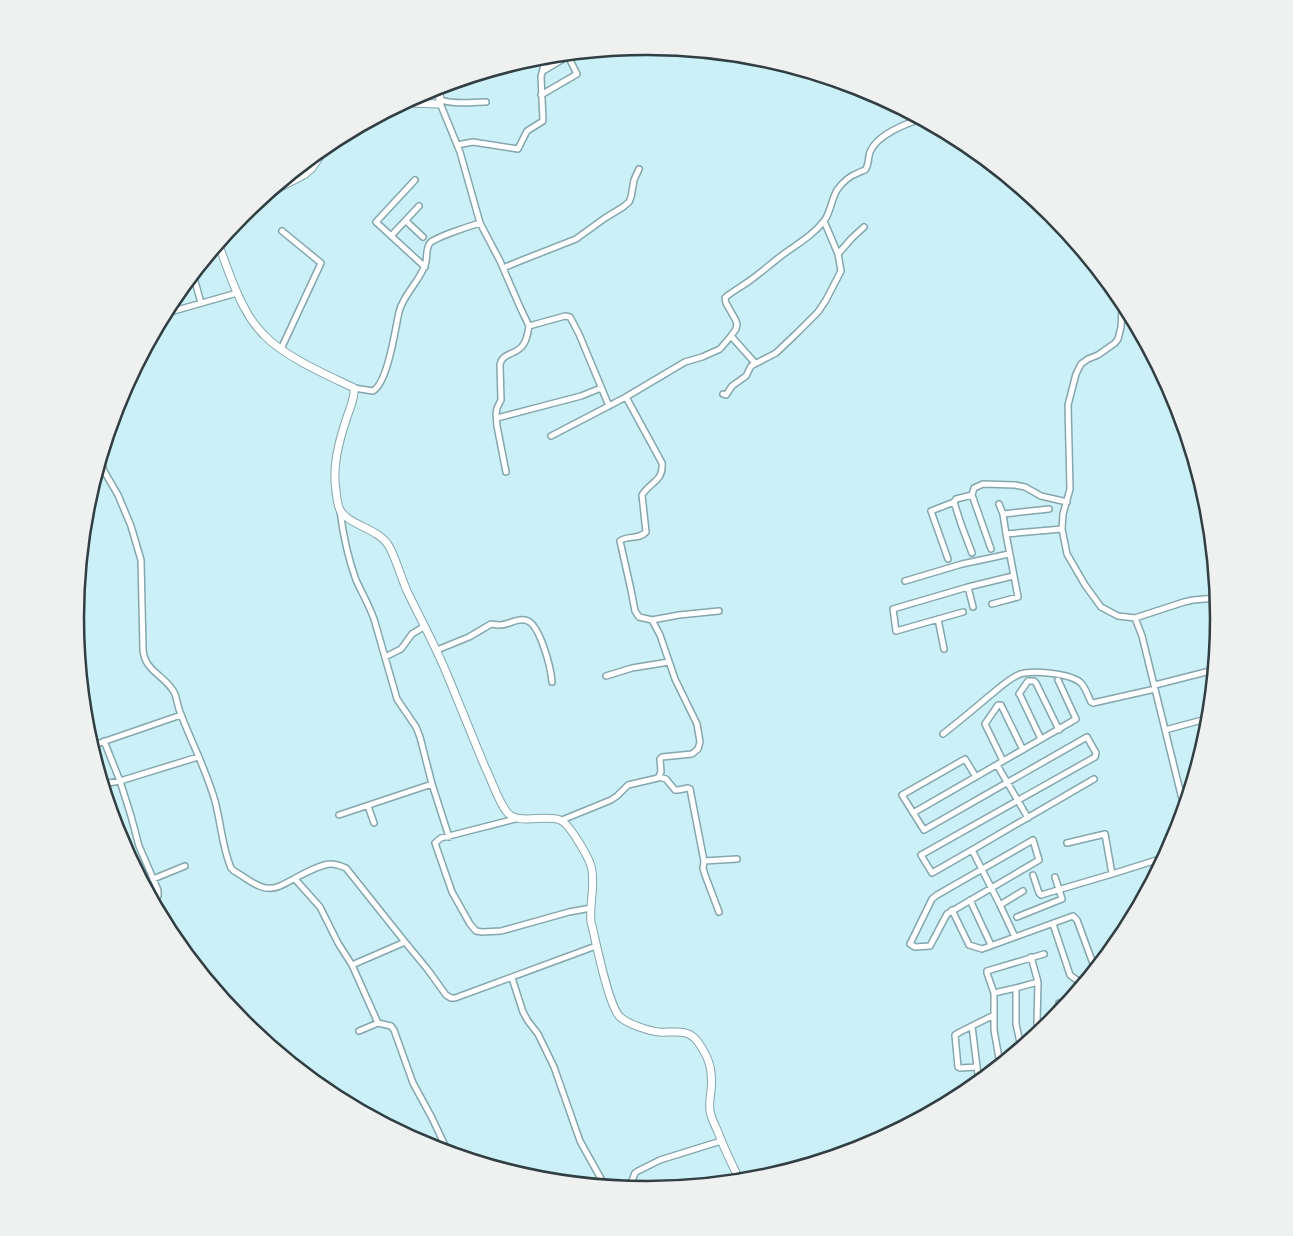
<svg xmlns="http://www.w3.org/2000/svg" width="1293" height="1236" font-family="Overpass,sans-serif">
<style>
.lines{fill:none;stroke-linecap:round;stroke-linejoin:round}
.street-casing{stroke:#84a6ad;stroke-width:8}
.secondary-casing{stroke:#84a6ad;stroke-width:9}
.street{stroke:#fff;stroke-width:5}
.secondary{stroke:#fff;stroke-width:7}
.rim{fill:none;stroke:#313f43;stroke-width:2.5}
</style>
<rect width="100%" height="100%" fill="#ccf0f8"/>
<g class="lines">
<g class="street-casing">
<path id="street" d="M 543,71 L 568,56
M 541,95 L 577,74 L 567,54
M 441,100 C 455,105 471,102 486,102
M 440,103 L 460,152 L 480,223 L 500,261 L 520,307 L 529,326 C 528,332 527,340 523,345 C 517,355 502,352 500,365 L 501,400 L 497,408 L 496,414 L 497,426 L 506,472
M 457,145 L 473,142 L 518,149 L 527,131 L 543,121 L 541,77 L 546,56
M 415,180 L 376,222 L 425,267
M 406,221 L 423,237
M 391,236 L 419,206
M 838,254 L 852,238 L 864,227
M 503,268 L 520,261 L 576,239 L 605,218 L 623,207 L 629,202 L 631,197 L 634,180 L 639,169
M 193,274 L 201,303
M 1120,298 L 1122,309 L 1121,327 L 1118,339 L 1115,343 L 1098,355 L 1088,359 L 1081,364 L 1076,374 L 1068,405 L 1070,489 L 1063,514 L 1062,529 L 1067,554 L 1085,585 L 1101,607 L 1118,616 L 1135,618 L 1142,636 L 1184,807
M 166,310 L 170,312 L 237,293
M 529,326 L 565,316 L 570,317 L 579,334 L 609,406
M 731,336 L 755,363
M 281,349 L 321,263 L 282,231
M 354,388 L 373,391 C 388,382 395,330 399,312 C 403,295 419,282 425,265 C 428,258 425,249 430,243 C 436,237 470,226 480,223
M 723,394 L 726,395 L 732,386 L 746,376 L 751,366 L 776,353 L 798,332 L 818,312 L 826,300 L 841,271 L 838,254 L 824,221
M 626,397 L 662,463 C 664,481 650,482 642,495 L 646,532 C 639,540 627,535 620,541 L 631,590 L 635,611 L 639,617 L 652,620 L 679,615 L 719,611
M 497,418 L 581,396 L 601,388
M 551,436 L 626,397 L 685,362 L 702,357 L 720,349 L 731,336 L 736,329 L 737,324 L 735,319 L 726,303 L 725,298 L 727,296 C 735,290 744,285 752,279 C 763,271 774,261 785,253 C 799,243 813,235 824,221 C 831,212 831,200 837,190 C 842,183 849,176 858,173 C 859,172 863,171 865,170 C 869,166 868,157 870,152 C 877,135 905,124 921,119
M 100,458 L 104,471 L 118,495 L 131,526 L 141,560 L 143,649 C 144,672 167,676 175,694 C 177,700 178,707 180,712 C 191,741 207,772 215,801 C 221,823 222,847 231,868 L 234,871 C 249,879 262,894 280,886 C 293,880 318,864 331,864 C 336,864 341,866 346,868 L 405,942
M 999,504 L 1003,514 L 1006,534 L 1062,529
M 340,511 C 343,534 348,558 356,580 C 362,593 369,605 374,619 L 397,699 L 416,727 L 420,737 L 432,784 L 449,837
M 1003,514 L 1049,509
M 991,549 L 972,495 L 974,488 L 983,484 L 1015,485 L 1025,487 L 1041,496 L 1067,502
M 972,553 L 961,524 L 954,502 L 956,499 L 972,495
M 948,559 L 931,511 L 954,502
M 905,581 L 962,564 L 1009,554
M 992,604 L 1018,597 L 1006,534
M 973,607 L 968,587 L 1013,576
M 963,612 L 896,631 L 893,609 L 968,587
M 1135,618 L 1184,602 L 1193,600 L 1216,598
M 938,619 L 944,649
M 437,650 L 469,637 L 491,624 C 493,624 496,625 498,625 C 507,626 516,618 525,620 C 540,622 551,669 552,682
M 385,657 L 401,649 L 412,634 L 425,626
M 606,676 L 632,668 L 669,662
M 1155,685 L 1210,671 L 1213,668 L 1214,659
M 1165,730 L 1206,719 L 1208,717
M 943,734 C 958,722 973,710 988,697 C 997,690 1006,681 1016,676 C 1028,669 1068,673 1080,682 C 1085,686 1088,696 1091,702 L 1093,703 L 1155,689
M 1041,739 L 1020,695 L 1019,694 L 1028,681 L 1034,681 L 1036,683 L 1059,730
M 104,741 L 120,781 L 198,757
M 91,746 L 181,715
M 1003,761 L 985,724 L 998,705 L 1001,705 L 1023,750
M 997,765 L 1028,818
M 659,777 L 666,779 L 675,790 L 678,790 L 688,788 L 690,789 L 704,861 L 703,868 L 705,875 L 719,912
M 1094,779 L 972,850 L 1000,905 L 1015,937 L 1073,916 L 1077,920 L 1095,969
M 102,784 L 120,781 L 131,816 L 139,846 L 158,890 L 158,896 L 153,903
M 368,806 L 374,823
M 913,813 L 1076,719 L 1058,680
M 339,815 L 432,784
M 519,818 L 441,838 L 435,843 L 452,892 L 470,924 L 476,931 L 482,932 L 501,931 L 569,912 L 591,908
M 562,820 L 611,800 L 617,796 L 628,785 L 658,778 L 661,772 L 660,759 L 662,757 L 692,754 L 698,749 L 700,742 L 697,724 L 675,679 L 660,635 L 652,620
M 1033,840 L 1039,860 L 947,914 L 930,946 L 915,947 L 910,944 L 932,899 L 937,895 Z
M 1067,843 L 1105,834 L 1112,874 L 1163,858
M 972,850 L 932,873 L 921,855 L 1095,757 L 1096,753 L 1087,737 L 924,830 L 902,795 L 965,759 L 976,777
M 704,861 L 737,859
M 1033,875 L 1039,893 L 1041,895 L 1112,874
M 153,879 L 185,866
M 295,879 L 320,907 L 338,943 L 352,965 L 405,942 L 428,970 L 446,995 L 451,998 L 455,998 L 596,946
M 970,900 L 991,945
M 1000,905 L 1023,891
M 952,910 L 969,945 L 982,949 L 1015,937
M 1017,917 L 1062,899 L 1055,877
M 1053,924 L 1070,975 L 1078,981 L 1086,979
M 1031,957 L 1038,982 L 1037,1022 L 1038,1033
M 352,965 L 378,1023 L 391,1026 L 394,1030 L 413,1083 L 432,1118 L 448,1152
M 512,978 L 523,1012 L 528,1021 L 538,1034 L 554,1067 L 580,1141 L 605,1186
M 994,993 L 1016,988
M 1059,1012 L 1059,1003
M 972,1026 L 977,1067
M 359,1031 L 378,1023
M 1021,1047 L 1016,1024 L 1016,988 L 1038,982
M 1000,1064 L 994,1030 L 994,993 L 987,973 L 987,971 L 1044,954
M 979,1081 L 977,1067 L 960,1068 L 958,1067 L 955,1035 L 960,1032 L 994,1015
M 612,1186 L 627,1184 L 632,1181 L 635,1173 L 638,1171 L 660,1160 L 721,1141"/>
</g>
<g class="secondary-casing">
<path id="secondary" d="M 353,130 L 407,103 L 439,104 L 440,103 L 439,86
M 265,195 L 304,175 L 312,168 L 327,146 L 341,136
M 218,243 C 226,264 233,287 244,307 C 249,317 257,328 264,335 C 285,357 327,375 354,388 C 355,398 350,408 347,417 C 339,441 332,466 336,491 C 337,497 337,504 340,510 C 349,526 380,528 390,548 C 397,562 401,577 407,591 C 421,620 437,649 449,679 C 461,709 473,738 485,767 C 492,781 497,798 506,811 C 516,826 544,814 560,820 C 569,823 588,856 591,866 C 596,884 589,904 591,922 C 596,941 608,1005 620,1017 C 628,1024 649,1031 659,1032 C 674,1033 688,1028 698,1042 C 710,1059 713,1071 711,1091 C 710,1098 709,1104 710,1111 C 711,1118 715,1125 718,1132 C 724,1149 732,1164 740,1181"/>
</g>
<use href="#street" class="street"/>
<use href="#secondary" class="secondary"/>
</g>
<path d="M0 0H1293V1236H0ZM84 618a563 563 0 1 1 1126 0a563 563 0 1 1-1126 0Z" fill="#eff0f0" fill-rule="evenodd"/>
<path class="rim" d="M84 618a563 563 0 1 1 1126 0a563 563 0 1 1-1126 0Z"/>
</svg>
